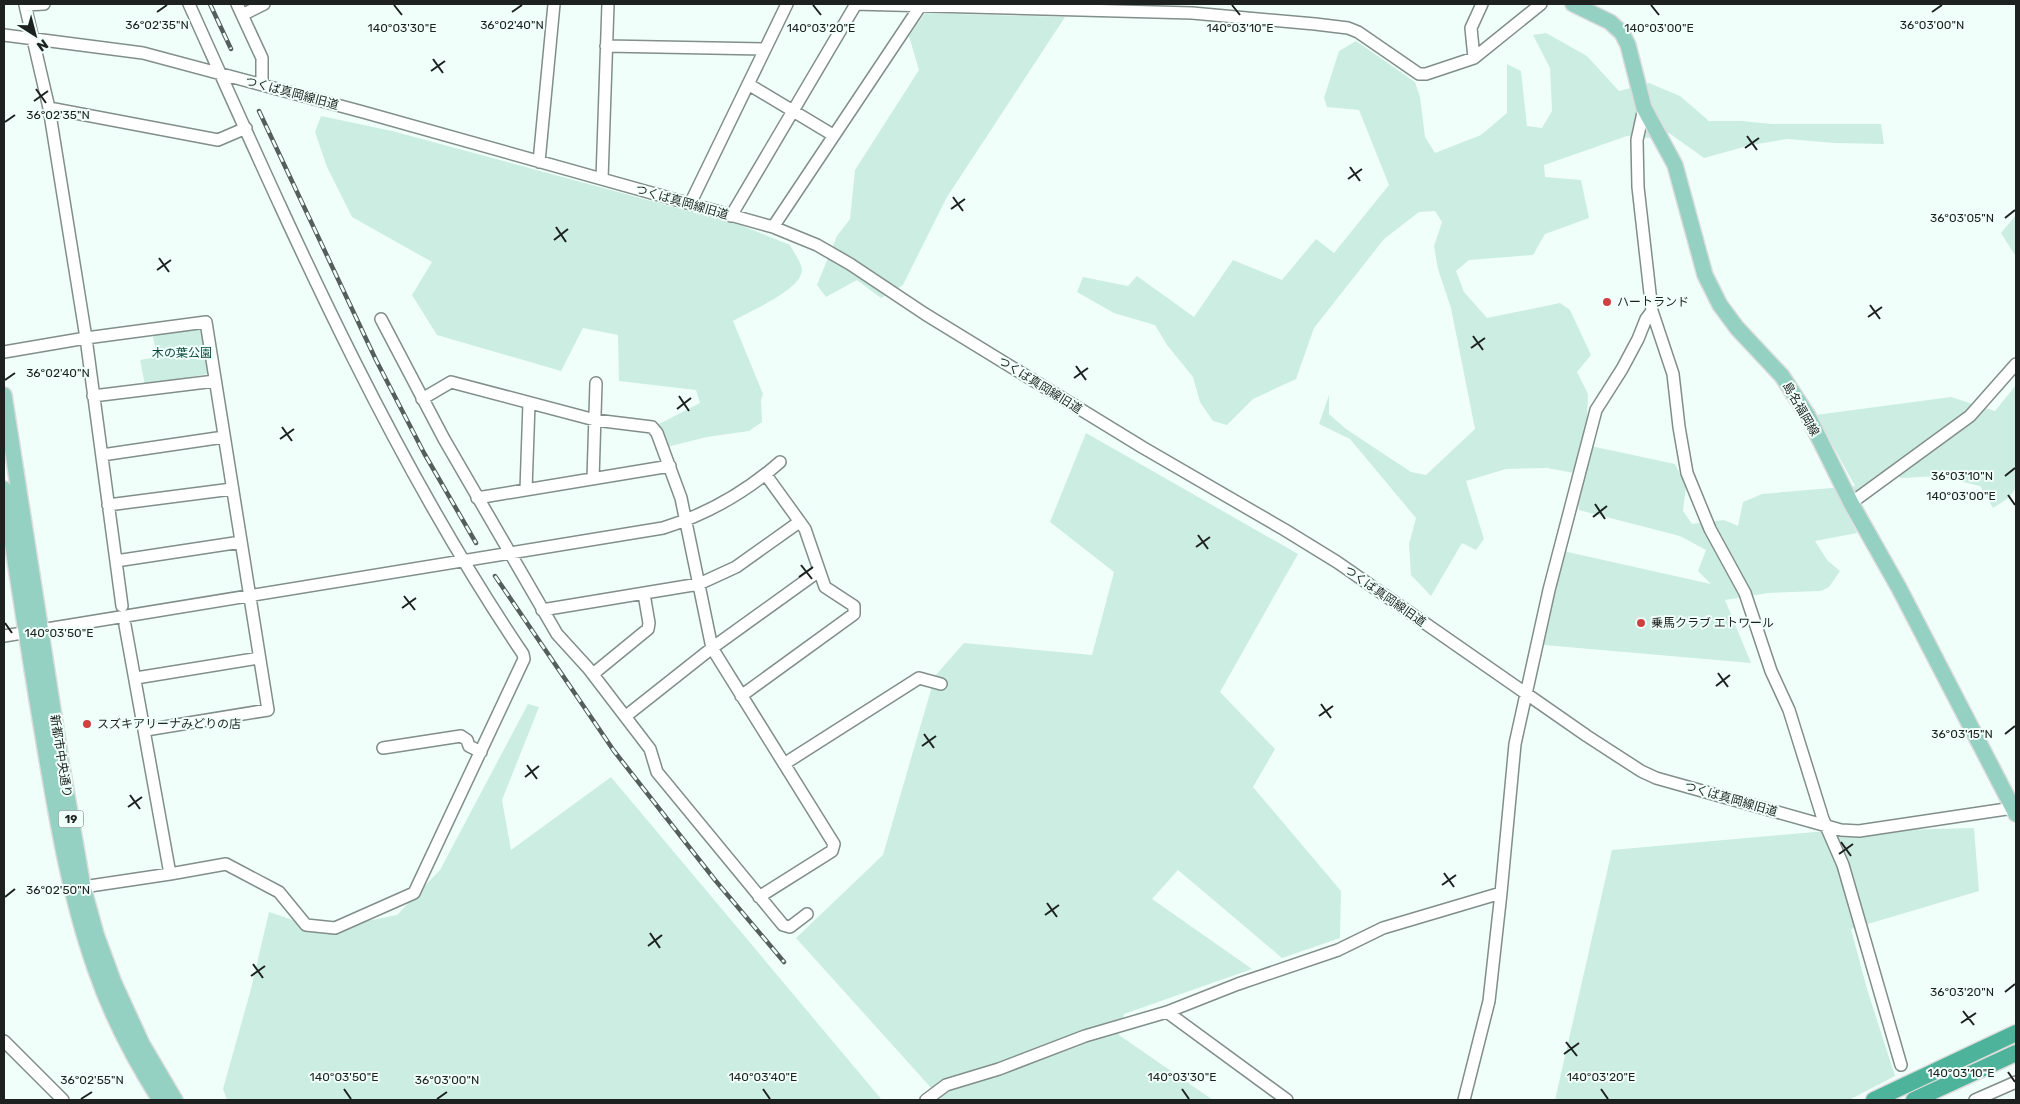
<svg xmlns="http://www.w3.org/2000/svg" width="2020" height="1104" font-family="Rubik,'Noto Sans JP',sans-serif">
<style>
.green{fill:#ccede2}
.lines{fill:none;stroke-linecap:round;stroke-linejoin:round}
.minor-casing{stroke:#818e8a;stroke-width:14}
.major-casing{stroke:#dbdcdb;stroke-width:18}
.highway-casing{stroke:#dbdcdb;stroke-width:19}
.minor{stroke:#fff;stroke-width:11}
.major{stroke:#94d1c2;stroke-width:15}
.highway{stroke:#4db39a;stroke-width:16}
.rail-casing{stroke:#565e5c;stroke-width:4.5}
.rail{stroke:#f0fffa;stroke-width:2.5;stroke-dasharray:8;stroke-linecap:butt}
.ticks{fill:none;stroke:#1d2221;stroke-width:2}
.poi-dot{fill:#cf4040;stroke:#f0fffa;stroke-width:2}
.labels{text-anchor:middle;stroke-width:4;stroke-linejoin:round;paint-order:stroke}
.shield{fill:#f0fffa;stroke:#5c6462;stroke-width:1}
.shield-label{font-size:11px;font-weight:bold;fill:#1d2221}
.street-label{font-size:12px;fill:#1d2221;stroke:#f0fffa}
.poi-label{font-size:12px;fill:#1d2221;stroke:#f0fffa;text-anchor:start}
.park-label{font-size:12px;fill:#0e4a3d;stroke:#f0fffa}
.ticks-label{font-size:12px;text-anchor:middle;fill:#1d2221;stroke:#f0fffa;stroke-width:4;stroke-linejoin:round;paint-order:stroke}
</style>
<rect width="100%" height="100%" fill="#f0fffa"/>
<path class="green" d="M 925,13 L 1065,17 L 947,197 L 903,285 L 881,298 L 857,280 L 826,297 L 817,285 L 837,236 L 850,219 L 855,170 L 919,70 L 909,36 Z
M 1546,33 L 1587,56 L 1619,91 L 1649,83 L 1680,96 L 1709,121 L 1741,121 L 1772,124 L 1881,124 L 1884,144 L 1835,143 L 1787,139 L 1751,145 L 1704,158 L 1669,133 L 1649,138 L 1627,136 L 1544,165 L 1545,177 L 1581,180 L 1589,218 L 1545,234 L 1533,255 L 1469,260 L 1456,271 L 1464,292 L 1487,318 L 1560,303 L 1570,310 L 1591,355 L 1577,372 L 1588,394 L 1586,445 L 1675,464 L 1686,486 L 1683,511 L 1692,524 L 1724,520 L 1738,526 L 1743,502 L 1762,494 L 1855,486 L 1816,415 L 1951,397 L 1995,411 L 2016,385 L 2016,487 L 2010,497 L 1993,508 L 1980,486 L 1937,476 L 1903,478 L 1881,473 L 1843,506 L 1857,533 L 1815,541 L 1827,560 L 1840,571 L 1829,587 L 1821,591 L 1768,593 L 1725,600 L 1751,663 L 1544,645 L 1563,551 L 1711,584 L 1698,571 L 1706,550 L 1680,536 L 1579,510 L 1574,473 L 1547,468 L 1506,469 L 1466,481 L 1484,539 L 1476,550 L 1462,543 L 1431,596 L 1411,575 L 1409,544 L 1416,518 L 1350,439 L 1319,424 L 1329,395 L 1329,414 L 1346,429 L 1411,472 L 1426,475 L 1475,429 L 1451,308 L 1438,269 L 1434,246 L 1442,222 L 1435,211 L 1419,212 L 1384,239 L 1314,328 L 1296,379 L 1253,399 L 1227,425 L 1213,421 L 1200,402 L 1193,377 L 1167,345 L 1155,325 L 1114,313 L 1077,292 L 1083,277 L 1128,286 L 1137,276 L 1194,317 L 1233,260 L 1282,280 L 1316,239 L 1334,253 L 1389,185 L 1359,110 L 1327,107 L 1324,98 L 1339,51 L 1356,41 L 1415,82 L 1420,97 L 1425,137 L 1435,153 L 1481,135 L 1507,113 L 1507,64 L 1521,71 L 1527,126 L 1542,128 L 1552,111 L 1550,68 L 1533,35 Z
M 321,116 L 392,131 L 740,225 L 790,245 C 793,251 801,262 802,269 C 803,290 749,311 733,321 L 763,394 L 761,400 L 762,422 L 749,431 L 707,437 L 655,450 L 659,424 L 700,403 L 696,390 L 619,381 L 618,335 L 583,328 L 561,371 L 437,335 L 412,295 L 432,262 L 352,217 L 327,167 L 315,132 Z
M 2016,215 L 2016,257 L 2001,233 Z
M 204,328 L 210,371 L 207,374 L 145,385 L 140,360 L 157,357 L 152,332 Z
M 1086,433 L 1298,554 L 1220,692 L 1275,749 L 1253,787 L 1341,891 L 1340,938 L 1282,958 L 1178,870 L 1152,899 L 1252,969 L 1124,1014 L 1119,1035 L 1213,1100 L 942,1100 L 796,938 L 883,855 L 935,676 L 964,643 L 1092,655 L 1114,572 L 1050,522 Z
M 528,704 L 539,707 L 502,800 L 511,850 L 611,777 L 882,1100 L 227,1100 L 223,1089 L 251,989 L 269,912 L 322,930 L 397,915 L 440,870 Z
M 1974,828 L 1979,891 L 1851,929 L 1867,989 L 1895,1076 L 1849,1100 L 1555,1100 L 1612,850 L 1815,832 Z"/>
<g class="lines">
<g class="minor-casing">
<path id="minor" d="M 44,4 L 25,5 L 49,108 L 86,338 L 206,322 L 268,710 L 146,730
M 237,4 L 262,58 L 262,85
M 854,4 L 1192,13 L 1315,24 L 1348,28 L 1358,32 L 1419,74 L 1426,74 L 1474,58 L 1541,4
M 242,15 L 264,4
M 4,35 L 143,53 L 363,112 L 773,227 L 817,245 L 850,264 L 925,314 L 1142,447 L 1285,530 L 1337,562 L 1587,736 L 1641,771 L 1656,778 L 1841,830 L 1859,831 L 2013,808
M 606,46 L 764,49
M 1474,58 L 1471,28 L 1482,4
M 748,84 L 833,135
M 49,108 L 218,140 L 246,128
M 1644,108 L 1637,140 L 1638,187 L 1652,311 L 1673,374 L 1679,427 L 1687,473 L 1710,529 L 1745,593 L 1771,671 L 1789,710 L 1823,819 L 1843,865 L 1901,1065
M 539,162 L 554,4
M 602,179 L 608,4
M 690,204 L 787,4
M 731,216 L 856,4
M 773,227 L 921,5
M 381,319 L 444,439 L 557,634 L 588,668 L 650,749 L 657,772 L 783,925 L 790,927 L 807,914
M 4,352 L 86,338 L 122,606
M 93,396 L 215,381
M 422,399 L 451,382 L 595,420 L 652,427 L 657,433 L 681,498 L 712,648 L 834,844 L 832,851 L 759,897
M 102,455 L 224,437
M 593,479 L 596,383
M 526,490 L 529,403
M 477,498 L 670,466
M 1851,503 L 1970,416 L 2016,364
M 108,505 L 232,489
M 116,561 L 241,542
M 542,610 L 699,584 L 736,567 L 795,525
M 4,636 L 663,528 C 708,514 745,493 780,462
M 593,674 L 648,629 L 649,623 L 644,594
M 136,678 L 259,658
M 741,696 L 854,614 L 854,606 L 825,587 L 805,529 L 766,475
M 626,716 L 712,648 L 819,571
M 383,748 L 461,736 L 467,740 L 469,746 L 481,752
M 784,764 L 919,678 L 941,684
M 170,874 L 226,864 L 279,892 L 306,925 L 335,928 L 414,893 L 524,659 L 523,654 C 387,453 288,224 189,4
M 83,887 L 170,874 L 125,625
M 1167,1012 L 1287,1100
M 4,1041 L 63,1100
M 926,1100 L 946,1085 L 999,1069 L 1085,1036 L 1167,1012 L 1238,984 L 1338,950 L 1383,928 L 1501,893
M 1464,1100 L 1489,1001 L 1501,893 L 1515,744 L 1549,590 L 1596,410 L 1622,369 L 1638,339 L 1646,319 L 1652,311
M 1975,1100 L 2016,1082"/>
</g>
<g class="major-casing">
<path id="major" d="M 1573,4 L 1610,22 L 1622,33 L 1628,45 L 1644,108 L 1675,165 L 1705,275 L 1720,305 L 1737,328 L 1782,376 L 1808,416 L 1851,503 L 1899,588 L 2016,814
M 4,395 L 61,761 L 83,887 L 96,934 L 114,983 L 142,1044 L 175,1100
M 4,489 C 17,572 29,654 43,736 C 56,814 69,894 95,968 C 111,1015 134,1059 160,1100"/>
</g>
<g class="highway-casing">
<path id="highway" d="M 1874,1100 L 2016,1033
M 1914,1100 L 2016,1053"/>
</g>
<use href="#minor" class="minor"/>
<use href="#major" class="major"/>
<use href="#highway" class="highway"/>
<g class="rail-casing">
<path id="rail" d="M 210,4 L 231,49
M 259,111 L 376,360 L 424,453 L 476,543
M 495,576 L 614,751 L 715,880 L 784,962"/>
</g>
<use href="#rail" class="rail"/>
</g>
<path class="ticks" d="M 394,5 L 402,15M 813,5 L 821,15M 1232,5 L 1240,15M 1651,5 L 1659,15M 157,12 L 167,5M 512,12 L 522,5M 1932,12 L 1942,5M 433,59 L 443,73M 431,71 L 445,61M 36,89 L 46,103M 34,101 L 48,91M 5,122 L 15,115M 1747,136 L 1757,150M 1745,148 L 1759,138M 1350,167 L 1360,181M 1348,179 L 1362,169M 953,197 L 963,211M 951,209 L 965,199M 2005,218 L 2015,210M 556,227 L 566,242M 554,240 L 568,229M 159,258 L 169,272M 157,270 L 171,260M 1870,305 L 1880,319M 1868,317 L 1882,307M 1473,336 L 1483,350M 1471,348 L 1485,338M 1076,366 L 1086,380M 1074,378 L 1088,368M 5,380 L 15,373M 679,396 L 689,411M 677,409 L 691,398M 282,427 L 292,441M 280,439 L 294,429M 2005,476 L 2015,468M 2008,495 L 2015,505M 1595,504 L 1605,519M 1593,517 L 1607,506M 1198,535 L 1208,549M 1196,547 L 1210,537M 801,565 L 812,579M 799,577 L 813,567M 404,596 L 415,610M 402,608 L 416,598M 5,623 L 12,633M 1718,673 L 1728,687M 1716,686 L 1730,675M 1321,704 L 1331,718M 1319,716 L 1333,706M 924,734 L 934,748M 2005,734 L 2015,726M 922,746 L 936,736M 527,765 L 537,779M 525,777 L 539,766M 130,795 L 140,809M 128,807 L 142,797M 1841,842 L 1851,856M 1839,854 L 1853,844M 1444,873 L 1454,887M 1442,885 L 1456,875M 5,897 L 15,889M 1047,903 L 1057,917M 1045,915 L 1059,905M 650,933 L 660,948M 648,946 L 662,935M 253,964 L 263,978M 251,976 L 265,966M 2005,992 L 2015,984M 1963,1011 L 1974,1025M 1961,1023 L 1976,1013M 1566,1042 L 1577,1056M 1564,1054 L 1579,1043M 2008,1072 L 2015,1082M 344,1089 L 351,1099M 763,1089 L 770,1099M 1182,1089 L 1189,1099M 1601,1089 L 1608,1099M 81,1099 L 92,1092M 437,1099 L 447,1092"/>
<g class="poi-dot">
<circle cx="1607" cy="302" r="5"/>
<circle cx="1641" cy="623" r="5"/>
<circle cx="87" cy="724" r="5"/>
</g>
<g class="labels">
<rect class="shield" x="58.5" y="810.5" width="25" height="17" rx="4"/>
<g class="shield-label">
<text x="71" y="823">19</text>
</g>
<g class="street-label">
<text transform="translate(292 93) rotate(15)" y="4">つくば真岡線旧道</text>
<text transform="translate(682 202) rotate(16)" y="4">つくば真岡線旧道</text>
<text transform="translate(1040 385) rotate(32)" y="4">つくば真岡線旧道</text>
<text transform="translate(1801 409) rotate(60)" y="4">島名福岡線</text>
<text transform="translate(1385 596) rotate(35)" y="4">つくば真岡線旧道</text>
<text transform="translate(61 756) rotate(81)" y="4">新都市中央通り</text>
<text transform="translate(1731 799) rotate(16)" y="4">つくば真岡線旧道</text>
</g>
<g class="poi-label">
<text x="1617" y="306">ハートランド</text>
<text x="1651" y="627">乗馬クラブ エトワール</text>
<text x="97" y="728">スズキアリーナみどりの店</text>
</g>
<g class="park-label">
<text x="182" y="357">木の葉公園</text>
</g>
</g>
<g class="ticks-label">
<text x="157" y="29">36°02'35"N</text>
<text x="512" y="29">36°02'40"N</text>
<text x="1932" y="29">36°03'00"N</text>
<text x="402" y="32">140°03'30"E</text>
<text x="821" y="32">140°03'20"E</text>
<text x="1240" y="32">140°03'10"E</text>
<text x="1659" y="32">140°03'00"E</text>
<text x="58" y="119">36°02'35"N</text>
<text x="1962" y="222">36°03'05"N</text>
<text x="58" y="377">36°02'40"N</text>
<text x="1962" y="480">36°03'10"N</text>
<text x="1961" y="500">140°03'00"E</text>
<text x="59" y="637">140°03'50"E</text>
<text x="1962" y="738">36°03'15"N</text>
<text x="58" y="894">36°02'50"N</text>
<text x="1962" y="996">36°03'20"N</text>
<text x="1961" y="1077">140°03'10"E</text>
<text x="344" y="1081">140°03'50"E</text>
<text x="763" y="1081">140°03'40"E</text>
<text x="1182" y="1081">140°03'30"E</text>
<text x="1601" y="1081">140°03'20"E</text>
<text x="92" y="1084">36°02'55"N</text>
<text x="447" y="1084">36°03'00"N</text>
</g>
<rect width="2020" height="1104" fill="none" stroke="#1d2221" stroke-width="10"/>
<g transform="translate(35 35) rotate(144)" stroke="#f0fffa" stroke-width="4" paint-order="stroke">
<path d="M0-4L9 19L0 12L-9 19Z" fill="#1d2221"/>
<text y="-8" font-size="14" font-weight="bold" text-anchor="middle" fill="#1d2221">N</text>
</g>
</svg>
